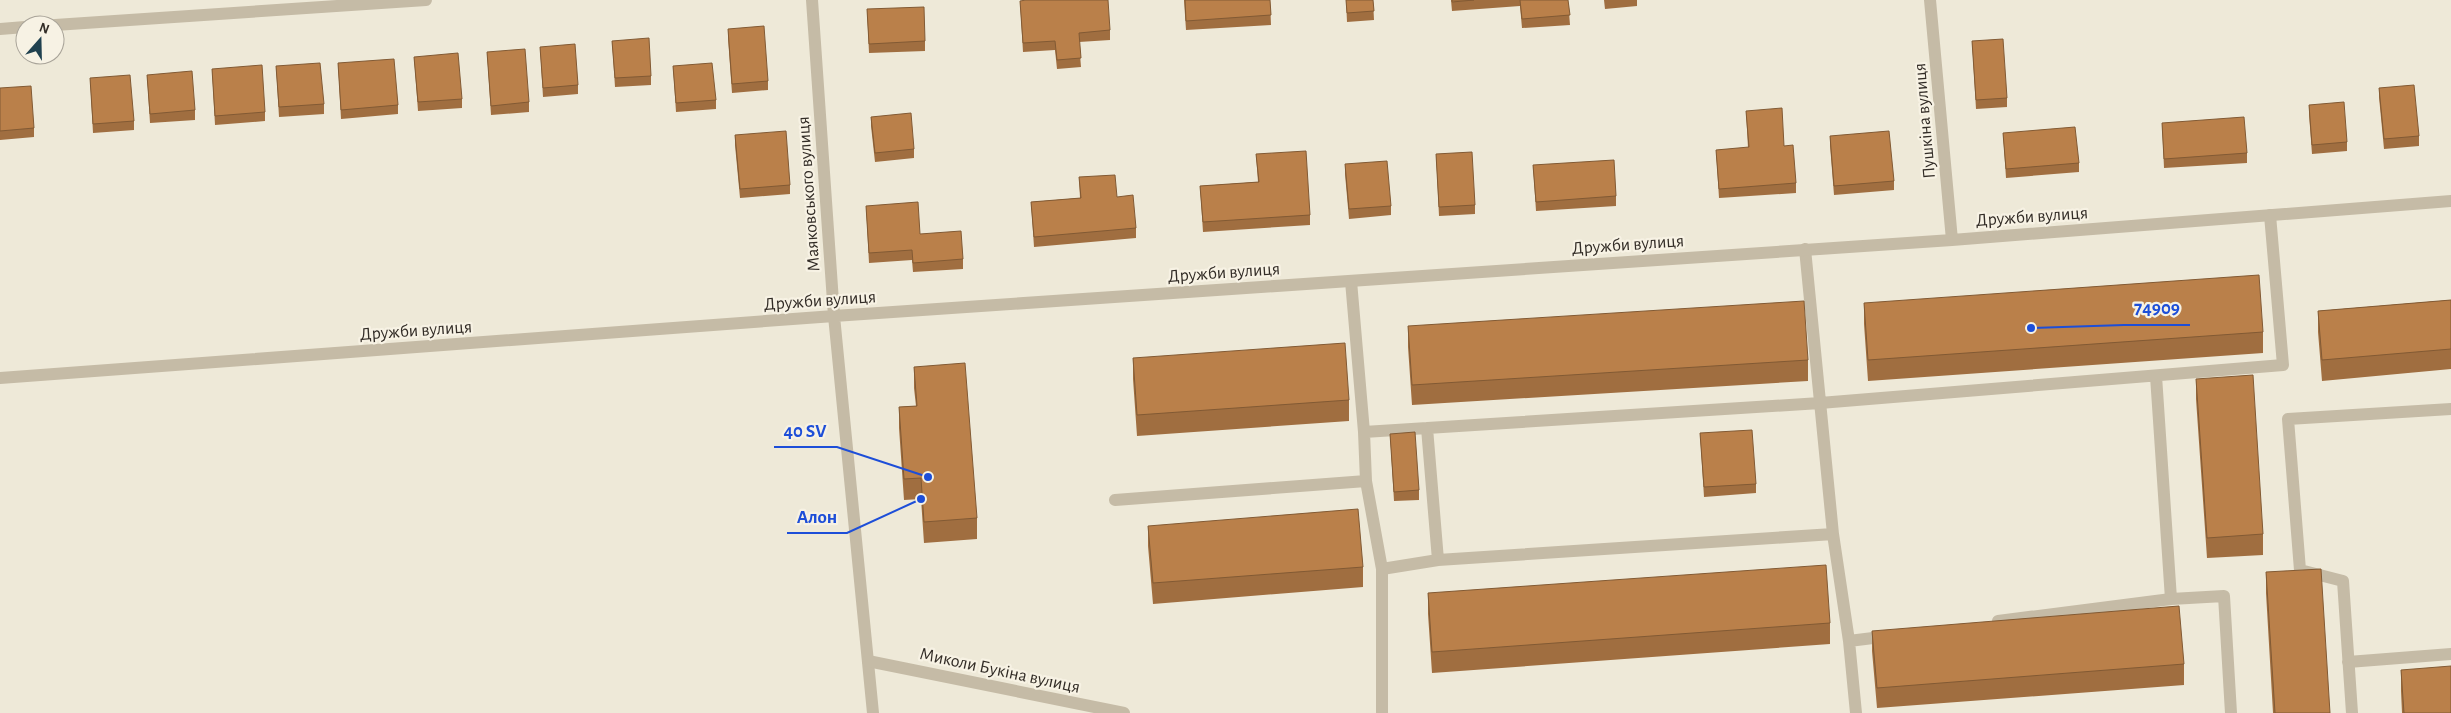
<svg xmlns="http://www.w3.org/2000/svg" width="2451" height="713" font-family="'Alegreya Sans',sans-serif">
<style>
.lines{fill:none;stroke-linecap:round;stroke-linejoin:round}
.service{stroke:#c5bba6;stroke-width:12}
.minor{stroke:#c5bba6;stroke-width:12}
.tertiary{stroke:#c5bba6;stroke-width:12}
.wall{fill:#a06e40}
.building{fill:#ba804a;stroke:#825a34}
.labels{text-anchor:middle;stroke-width:4.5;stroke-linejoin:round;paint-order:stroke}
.street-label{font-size:18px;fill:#322c26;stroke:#f7f2e4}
.leader{fill:none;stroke:#1d4ed8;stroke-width:2}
.callout-dot{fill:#1d4ed8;stroke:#f7f2e4;stroke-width:2}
.callout-label{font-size:19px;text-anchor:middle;font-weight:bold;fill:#1d4ed8;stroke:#f7f2e4;stroke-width:4.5;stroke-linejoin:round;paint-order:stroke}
</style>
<rect width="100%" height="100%" fill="#eee9d8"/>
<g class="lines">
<path class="service" d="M 1805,249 L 1833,534 L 1849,641 L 1856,713
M 1351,281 L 1364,432 L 1366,481 L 1382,569 L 1382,713
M 2156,376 L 2171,599
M 1427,428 L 1438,560
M 1364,432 L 1820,403 L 2283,365 L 2270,215
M 1115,500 L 1366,481
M 1382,569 L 1438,560 L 1833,534
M 1998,621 L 2171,599 L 2224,596 L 2231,713
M 1849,641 L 1889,636
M 2348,662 L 2451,654
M 2352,713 L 2343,581 L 2300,570 L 2288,419 L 2451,409"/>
<path class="minor" d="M 812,0 L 834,316 L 873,713
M 1930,0 L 1952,240
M 55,25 L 426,0
M 0,29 L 25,27
M 0,378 L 834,316 L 1952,240 L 2451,201"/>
<path class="tertiary" d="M 868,661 L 1124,713"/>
</g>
<path class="wall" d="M 1184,0 L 1270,0 L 1271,25 L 1186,30 Z
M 1346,0 L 1373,0 L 1374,20 L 1347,22 Z
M 1451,0 L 1568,0 L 1570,25 L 1522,28 L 1520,6 L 1452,11 Z
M 1604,0 L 1637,0 L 1637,6 L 1605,9 Z
M 1020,1 L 1110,30 L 1110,40 L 1079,42 L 1081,67 L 1057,69 L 1055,50 L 1023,52 Z
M 867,9 L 925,41 L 925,51 L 869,53 Z
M 728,29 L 768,81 L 768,90 L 732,93 L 728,38 Z
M 612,41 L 651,76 L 651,85 L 615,87 Z
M 1972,41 L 2007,98 L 2007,107 L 1976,109 Z
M 540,47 L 578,85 L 578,94 L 543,97 Z
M 487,52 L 529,102 L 529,112 L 491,115 Z
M 414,57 L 462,99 L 462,108 L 418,111 Z
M 338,63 L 398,105 L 398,114 L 341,119 Z
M 276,66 L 324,104 L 324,114 L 279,117 Z
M 673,66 L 716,100 L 716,109 L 676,112 Z
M 212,69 L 265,112 L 265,121 L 215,125 Z
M 147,75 L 195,110 L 195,120 L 150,123 Z
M 90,78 L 134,121 L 134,130 L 93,133 Z
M 0,88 L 34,128 L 34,137 L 0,140 Z
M 2379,88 L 2419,136 L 2419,146 L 2384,149 L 2379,97 Z
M 2309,105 L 2347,142 L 2347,151 L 2312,154 L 2309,114 Z
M 1746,111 L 1796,183 L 1796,193 L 1719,198 L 1716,150 L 1748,148 Z
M 871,117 L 914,149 L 914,158 L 875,162 L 871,126 Z
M 2162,123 L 2247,153 L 2247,163 L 2164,168 Z
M 2003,133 L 2079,163 L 2079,172 L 2006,178 Z
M 735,135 L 790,185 L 790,194 L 740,198 L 735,145 Z
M 1830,136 L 1894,181 L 1894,190 L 1834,195 L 1830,145 Z
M 1256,154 L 1310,215 L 1310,225 L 1203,232 L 1200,186 L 1258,182 Z
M 1436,154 L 1475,205 L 1475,214 L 1439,216 Z
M 1345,164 L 1391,206 L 1391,215 L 1349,219 L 1345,174 Z
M 1533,165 L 1616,196 L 1616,206 L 1536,211 Z
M 1079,177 L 1117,197 L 1136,228 L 1136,238 L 1034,247 L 1031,202 L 1080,198 Z
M 866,206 L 920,234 L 963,259 L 963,269 L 913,272 L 912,260 L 869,263 Z
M 2451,300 L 2451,369 L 2322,381 L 2318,332 L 2318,311 Z
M 1864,303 L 2263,332 L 2263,353 L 1868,381 L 1864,324 Z
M 1408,326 L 1808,360 L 1808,381 L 1412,405 L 1408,347 Z
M 1133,358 L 1349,400 L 1349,421 L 1137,436 L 1133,379 Z
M 914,367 L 977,518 L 977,539 L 924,543 L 921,499 L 904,500 L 899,428 L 899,407 L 916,406 L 914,388 Z
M 2196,379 L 2263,534 L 2263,555 L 2207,558 L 2196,399 Z
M 1700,433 L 1756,484 L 1756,493 L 1704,497 Z
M 1390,434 L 1419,490 L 1419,500 L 1394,501 Z
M 1148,526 L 1363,567 L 1363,587 L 1153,604 L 1148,546 Z
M 2266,572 L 2330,713 L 2273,713 L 2266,593 Z
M 1428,593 L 1830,623 L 1830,644 L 1432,673 L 1428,614 Z
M 1872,631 L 2184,664 L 2184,685 L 1877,708 L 1872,651 Z
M 2401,670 L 2451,713 L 2402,713 L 2401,691 Z"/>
<path class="building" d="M 1026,0 L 1108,0 L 1110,30 L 1079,33 L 1081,58 L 1057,60 L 1055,41 L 1023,43 L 1020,1 Z
M 1185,0 L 1270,0 L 1271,15 L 1186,21 Z
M 1346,0 L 1373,0 L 1374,11 L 1347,13 Z
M 1452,0 L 1474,0 L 1452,2 Z
M 1520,0 L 1568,0 L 1570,15 L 1522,19 Z
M 924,7 L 925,41 L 869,44 L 867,9 Z
M 764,26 L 768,81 L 732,84 L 728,29 Z
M 649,38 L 651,76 L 615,78 L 612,41 Z
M 2003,39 L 2007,98 L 1976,100 L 1972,41 Z
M 575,44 L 578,85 L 543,88 L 540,47 Z
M 525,49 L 529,102 L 491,106 L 487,52 Z
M 458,53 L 462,99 L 418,102 L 414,57 Z
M 394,59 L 398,105 L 341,110 L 338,63 Z
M 320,63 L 324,104 L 279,107 L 276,66 Z
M 712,63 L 716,100 L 676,103 L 673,66 Z
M 262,65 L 265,112 L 215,116 L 212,69 Z
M 192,71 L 195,110 L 150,114 L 147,75 Z
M 130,75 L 134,121 L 93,124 L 90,78 Z
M 2414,85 L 2419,136 L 2384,139 L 2379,88 Z
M 31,86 L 34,128 L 0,131 L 0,88 Z
M 2344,102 L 2347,142 L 2312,145 L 2309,105 Z
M 1782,108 L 1784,146 L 1793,145 L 1796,183 L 1719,189 L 1716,150 L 1749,147 L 1746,111 Z
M 911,113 L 914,149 L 875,153 L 871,117 Z
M 2244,117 L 2247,153 L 2164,159 L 2162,123 Z
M 2075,127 L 2079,163 L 2006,169 L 2003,133 Z
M 786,131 L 790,185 L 740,189 L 735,135 Z
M 1889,131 L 1894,181 L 1834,186 L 1830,136 Z
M 1306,151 L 1310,215 L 1203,222 L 1200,186 L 1259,182 L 1256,154 Z
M 1472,152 L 1475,205 L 1439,207 L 1436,154 Z
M 1614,160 L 1616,196 L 1536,202 L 1533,165 Z
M 1387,161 L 1391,206 L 1349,209 L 1345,164 Z
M 1115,175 L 1117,197 L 1133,195 L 1136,228 L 1034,237 L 1031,202 L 1081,198 L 1079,177 Z
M 918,202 L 920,234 L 961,231 L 963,259 L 913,263 L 912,250 L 869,253 L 866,206 Z
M 2259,275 L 2263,332 L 1868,360 L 1864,303 Z
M 2451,300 L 2451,349 L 2322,360 L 2318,311 Z
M 1804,301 L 1808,360 L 1412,385 L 1408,326 Z
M 1345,343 L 1349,400 L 1137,415 L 1133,358 Z
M 965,363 L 977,518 L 924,522 L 921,478 L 904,479 L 899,407 L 917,406 L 914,367 Z
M 2253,375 L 2263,534 L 2207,538 L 2196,379 Z
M 1752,430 L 1756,484 L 1704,487 L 1700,433 Z
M 1415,432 L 1419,490 L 1394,492 L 1390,434 Z
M 1358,509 L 1363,567 L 1153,583 L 1148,526 Z
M 1826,565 L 1830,623 L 1432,652 L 1428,593 Z
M 2321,569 L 2330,713 L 2275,713 L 2266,572 Z
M 2179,606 L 2184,664 L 1877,688 L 1872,631 Z
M 2451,666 L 2451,713 L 2404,713 L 2401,670 Z"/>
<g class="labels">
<g class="street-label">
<text transform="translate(1924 121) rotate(-95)" y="6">Пушкіна вулиця</text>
<text transform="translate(808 194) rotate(-94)" y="6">Маяковського вулиця</text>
<text transform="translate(2032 216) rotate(-4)" y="6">Дружби вулиця</text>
<text transform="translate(1628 244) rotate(-4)" y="6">Дружби вулиця</text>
<text transform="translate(1224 272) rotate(-4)" y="6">Дружби вулиця</text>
<text transform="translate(820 300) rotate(-4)" y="6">Дружби вулиця</text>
<text transform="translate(416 330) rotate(-4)" y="6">Дружби вулиця</text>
<text transform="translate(1000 670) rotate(12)" y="6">Миколи Букіна вулиця</text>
</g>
</g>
<path class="leader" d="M2031 328L2124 325H2190M928 477L837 447H774M921 499L847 533H787"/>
<g class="callout-dot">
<circle cx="2031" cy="328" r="5"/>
<circle cx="928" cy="477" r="5"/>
<circle cx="921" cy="499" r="5"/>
</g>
<g class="callout-label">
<text x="2157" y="314">74909</text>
<text x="805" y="437">40 SV</text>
<text x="817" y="523">Алон</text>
</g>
<g transform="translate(40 40) rotate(20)"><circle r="24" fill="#f7f2e4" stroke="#a8a398"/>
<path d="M0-4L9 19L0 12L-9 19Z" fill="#20414f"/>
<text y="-8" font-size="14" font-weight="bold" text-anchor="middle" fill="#322c26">N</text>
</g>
</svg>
